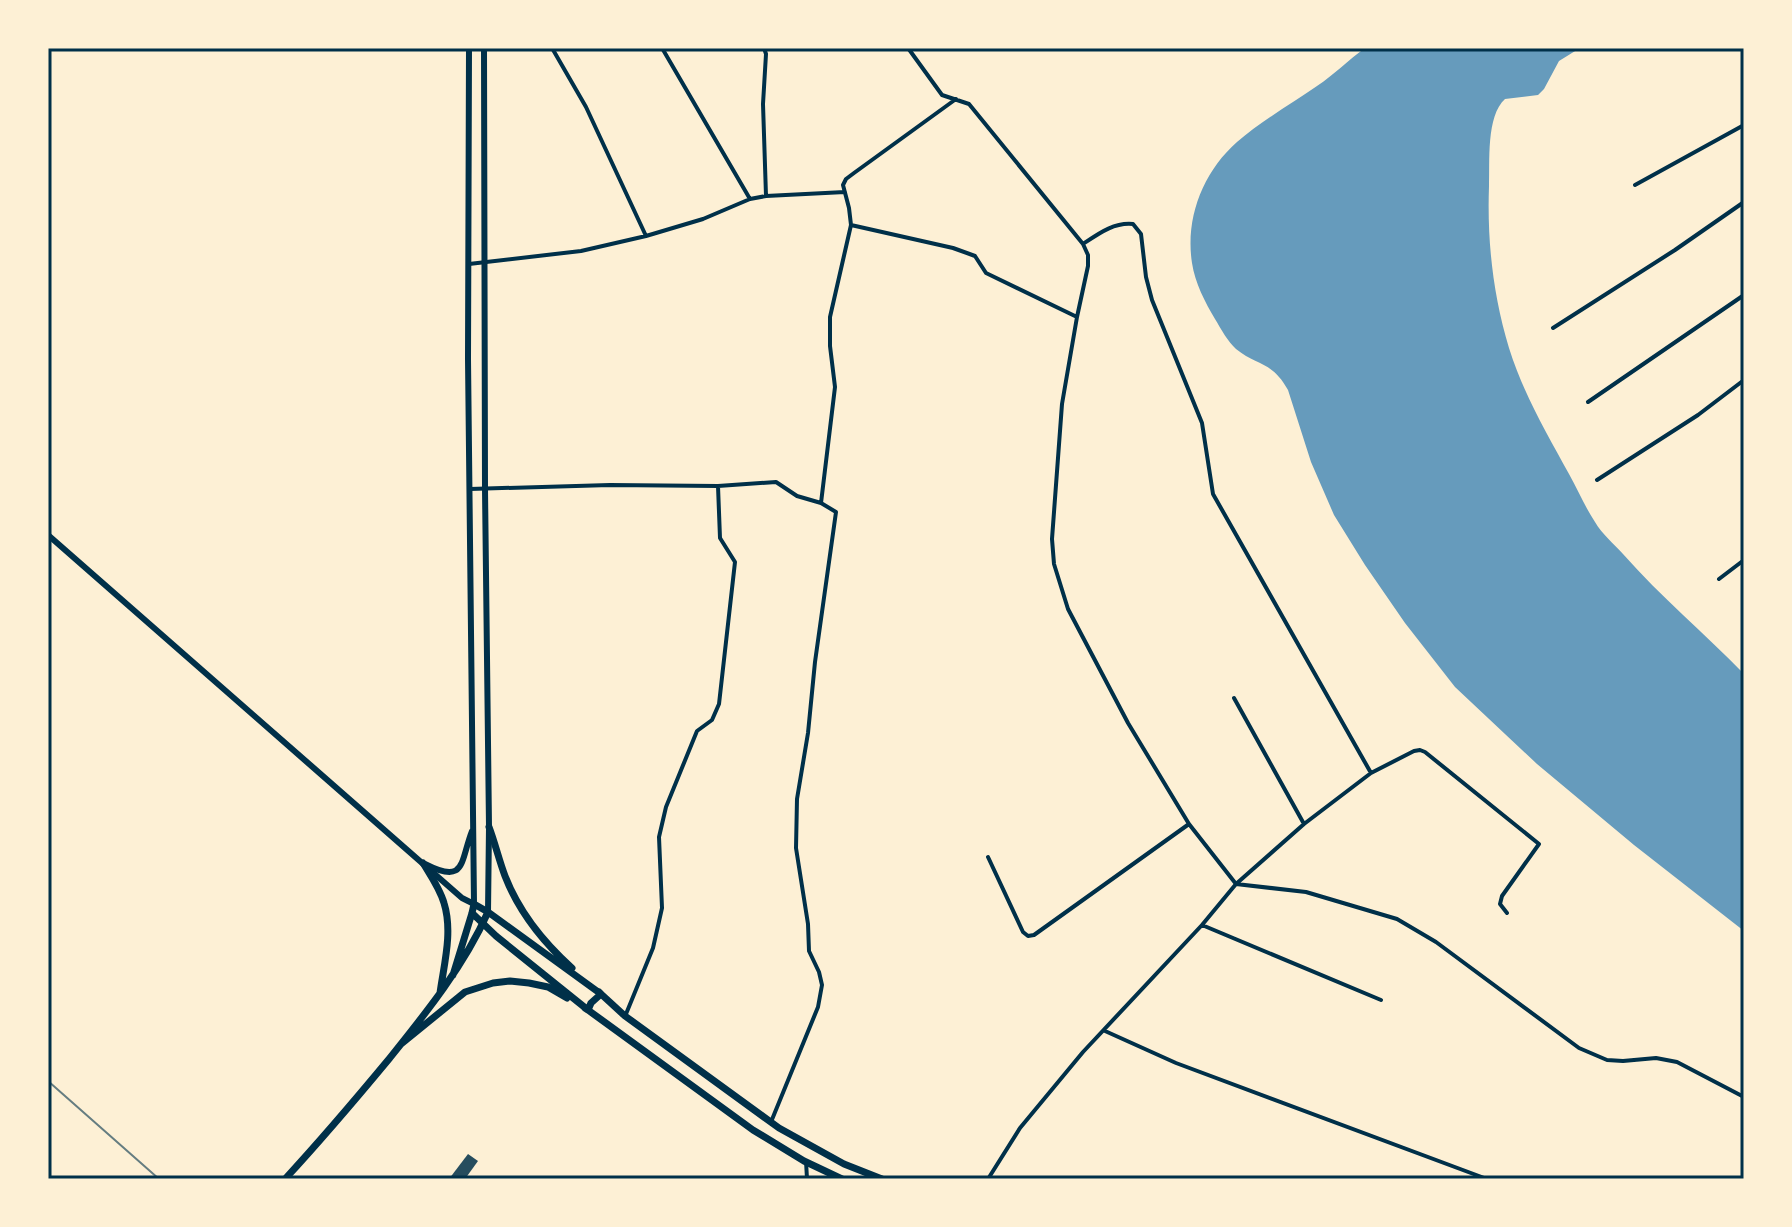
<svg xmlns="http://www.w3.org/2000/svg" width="1792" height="1227" font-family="Inter,sans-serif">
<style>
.water{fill:#669bbc}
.building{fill:#264d5e}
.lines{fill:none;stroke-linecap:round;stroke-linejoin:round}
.minor{stroke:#003049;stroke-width:4}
.secondary{stroke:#003049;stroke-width:6}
.primary{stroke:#003049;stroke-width:6}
.trunk{stroke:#003049;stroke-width:7}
.rail{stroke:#657d81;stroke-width:2}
.neatline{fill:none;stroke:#003049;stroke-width:3}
</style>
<rect width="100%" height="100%" fill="#fdf0d5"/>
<path class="water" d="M 1365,48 L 1580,48 L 1559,61 L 1544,89 L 1538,95 L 1505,99 C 1486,116 1490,162 1489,186 C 1487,241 1493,295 1509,348 C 1523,393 1547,434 1569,474 C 1578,490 1585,507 1595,522 C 1602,534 1614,544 1623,554 C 1661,597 1704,633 1744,674 L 1744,931 L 1634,845 L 1537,764 L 1455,687 L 1405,623 L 1365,565 L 1334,515 L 1311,462 L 1288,390 C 1272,361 1257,366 1236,349 C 1228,342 1221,329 1215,319 C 1205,302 1195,283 1192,263 C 1185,218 1203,172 1237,142 C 1259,123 1292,103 1317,86 C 1334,75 1348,60 1365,48 Z"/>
<path class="building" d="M 468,1154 L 478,1161 L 465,1179 L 449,1179 Z"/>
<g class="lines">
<path class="minor" d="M 552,48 L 586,107 L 646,236
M 662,48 L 750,199
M 764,48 L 766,54 L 763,104 L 766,196
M 908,48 L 942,95 L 969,104 L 1083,244 L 1088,255 L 1088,266 L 1077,317 L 1062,404 L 1052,539 L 1054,564 L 1068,609 L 1128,723 L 1189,824 L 1236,884 L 1306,892 L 1397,919 L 1436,942 L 1579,1048 L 1607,1060 L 1623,1061 L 1656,1058 L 1677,1062 L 1744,1097
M 1635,185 L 1744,125
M 851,225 L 953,248 L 975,256 L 986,273 L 1077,317
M 1083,244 C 1098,234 1114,222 1133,224 L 1141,234 L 1146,277 L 1152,300 L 1202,423 L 1213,494 L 1371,773
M 469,264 L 581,251 L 646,236 L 703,219 L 750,199 L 766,196 L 845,192
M 1553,328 L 1675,250 L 1744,202
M 1588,402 L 1744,295
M 1597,480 L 1698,415 L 1744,380
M 470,489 L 610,485 L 718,486 L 776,482 L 797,496 L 821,503 L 836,512 L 815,662 L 808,733 L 797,799 L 796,848 L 808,924 L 809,951 L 819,972 L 822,985 L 818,1007 L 771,1122
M 821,503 L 835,387 L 830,346 L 830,317 L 851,225 L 849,208 L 843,185 L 846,179 L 854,173 L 956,99
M 1719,579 L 1744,560
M 1234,698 L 1304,824
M 988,857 L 1023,932 L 1028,936 L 1034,935 L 1189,824
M 1202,925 L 1381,1000
M 626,1014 L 653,948 L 662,908 L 659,837 L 666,807 L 697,731 L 712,720 L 719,704 L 735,562 L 720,538 L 718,486
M 1105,1031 L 1176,1063 L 1487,1179
M 806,1161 L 807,1179
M 988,1179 L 1020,1128 L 1083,1052 L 1202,925 L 1236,884 L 1304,824 L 1371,773 L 1414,751 L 1420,750 L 1425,752 L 1539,844 L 1502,896 L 1500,904 L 1507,913"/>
<path class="secondary" d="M 48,535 L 462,898 L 474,904"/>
<path class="primary" d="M 469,48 L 468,359 L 474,904
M 484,48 L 485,489 L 489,827 L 488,912
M 425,864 C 466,885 460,862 472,831"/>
<path class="trunk" d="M 489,827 C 495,843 499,860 505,876 C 519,912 543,942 572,968
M 423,863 C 431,876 440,889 444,903 C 453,932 444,964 440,993
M 472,913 L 496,936 L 588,1010 L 753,1130 L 804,1161 L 842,1179
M 453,975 L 472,913 L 474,904 L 488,912 L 601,994 L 625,1016 L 779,1128 L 844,1164 L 882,1179
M 585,1008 L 588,1010 L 591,1003 L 601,994 L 599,992
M 401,1044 L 465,992 L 493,983 L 510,981 L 529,983 L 548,987 L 567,998
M 285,1179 C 321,1140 355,1100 389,1059 C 426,1013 464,966 488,912"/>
<path class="rail" d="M 48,1081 L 159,1179"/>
</g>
<rect width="1792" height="1227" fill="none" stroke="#fdf0d5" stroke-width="100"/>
<rect x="50" y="50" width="1692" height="1127" class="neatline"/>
</svg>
